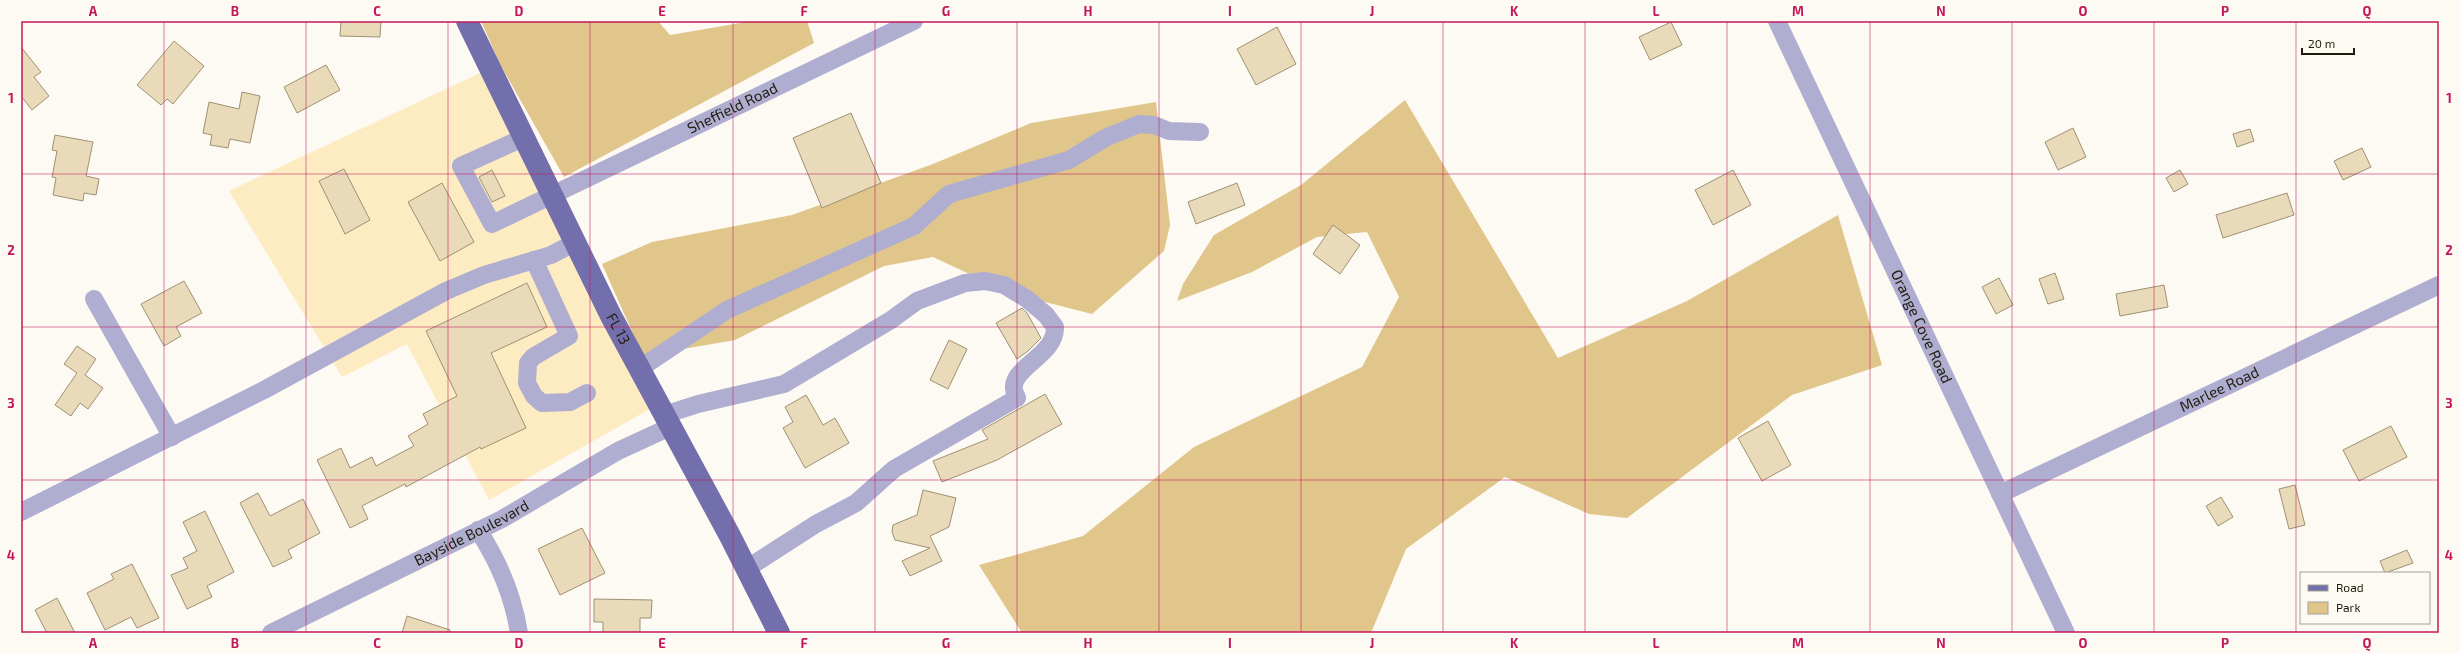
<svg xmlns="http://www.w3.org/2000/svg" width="2460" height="654" font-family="'Exo 2',sans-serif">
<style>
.built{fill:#fdebc2}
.green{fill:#e0c68b}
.building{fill:#e9dab9;stroke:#9f9172}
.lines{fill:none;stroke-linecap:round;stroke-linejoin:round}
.minor{stroke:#afaed1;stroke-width:18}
.major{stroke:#736eac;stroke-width:22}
.grid{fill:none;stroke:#c2185b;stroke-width:1;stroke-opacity:0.55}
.labels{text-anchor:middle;stroke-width:3;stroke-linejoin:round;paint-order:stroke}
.street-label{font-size:15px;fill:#211c0f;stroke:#fdfaf3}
.neatline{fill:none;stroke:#c2185b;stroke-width:1.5}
.grid-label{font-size:13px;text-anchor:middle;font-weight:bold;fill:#c2185b}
</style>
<rect width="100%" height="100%" fill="#fdfaf3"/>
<path class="built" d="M 482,72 L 650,409 L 489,500 L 407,344 L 342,377 L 229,191 Z"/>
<path class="green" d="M 481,21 L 658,21 L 670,35 L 752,21 L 807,21 L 814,43 L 564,177 L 500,64 Z
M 1405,100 L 1558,358 L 1687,301 L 1838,215 L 1882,365 L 1792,395 L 1627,518 L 1589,514 L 1505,477 L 1406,549 L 1371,633 L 1022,633 L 979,565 L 1083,536 L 1194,447 L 1362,367 L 1399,297 L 1367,232 L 1317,237 L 1252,272 L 1177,301 L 1183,284 L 1214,235 L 1301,185 Z
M 1156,102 L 1170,225 L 1164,251 L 1092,314 L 1010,293 L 933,257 L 884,266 L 735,340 L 643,356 L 602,264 L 652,242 L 792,215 L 933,164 L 1031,123 Z"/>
<path class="building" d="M 341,21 L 381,21 L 380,37 L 340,36 Z
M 1671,22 L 1682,45 L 1650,60 L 1639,37 Z
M 1277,27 L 1296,64 L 1256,85 L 1237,49 Z
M 174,41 L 204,66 L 173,104 L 167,99 L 161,105 L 137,85 Z
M 21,47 L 41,72 L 34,77 L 49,96 L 32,110 L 21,96 Z
M 326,65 L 340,90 L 297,113 L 284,87 Z
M 242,92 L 260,96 L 250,143 L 230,139 L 228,148 L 210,145 L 212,135 L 203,133 L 209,102 L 239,109 Z
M 851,113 L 881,183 L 822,208 L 793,138 Z
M 2073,128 L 2086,157 L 2058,170 L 2045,142 Z
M 2250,129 L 2254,141 L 2237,147 L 2233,134 Z
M 55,135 L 93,142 L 86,176 L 99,179 L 96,195 L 84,193 L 83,201 L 53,195 L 56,178 L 52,177 L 57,151 L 52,150 Z
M 2362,148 L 2371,167 L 2343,180 L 2334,161 Z
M 344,169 L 370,220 L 345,234 L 319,181 Z
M 492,170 L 505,196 L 492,202 L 479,177 Z
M 1733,170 L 1751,205 L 1713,225 L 1695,190 Z
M 2180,170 L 2188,184 L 2174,192 L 2166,178 Z
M 442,183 L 474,242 L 440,261 L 408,202 Z
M 1237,183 L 1245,205 L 1196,224 L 1188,202 Z
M 2287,193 L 2294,215 L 2223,238 L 2216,215 Z
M 1333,225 L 1360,245 L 1340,274 L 1313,254 Z
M 2055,273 L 2064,299 L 2048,304 L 2039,279 Z
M 1999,278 L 2013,305 L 1996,314 L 1982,287 Z
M 184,281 L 202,313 L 176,327 L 181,336 L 164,346 L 141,304 Z
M 527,283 L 547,327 L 491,353 L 526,428 L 481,449 L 480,447 L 406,487 L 405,484 L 362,506 L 368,519 L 350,528 L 317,460 L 341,448 L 350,468 L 372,457 L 376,466 L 414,446 L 408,436 L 428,424 L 423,414 L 457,396 L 426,331 Z
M 2164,285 L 2168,307 L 2120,316 L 2116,294 Z
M 1022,308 L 1027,313 L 1041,338 L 1028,351 L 1017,359 L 996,323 Z
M 949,340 L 967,349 L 948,389 L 930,380 Z
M 77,346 L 96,359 L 85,375 L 103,388 L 88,409 L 80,403 L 71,416 L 55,405 L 77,373 L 64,364 Z
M 1045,394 L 1062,424 L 997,460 L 942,482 L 933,461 L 988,439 L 982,430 Z
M 806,395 L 823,425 L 835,418 L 849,443 L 805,468 L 783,428 L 793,422 L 785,407 Z
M 1768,421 L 1791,465 L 1762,481 L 1738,438 Z
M 2391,426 L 2407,457 L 2359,481 L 2343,450 Z
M 2295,485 L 2305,525 L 2289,529 L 2279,489 Z
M 923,490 L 956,498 L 949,527 L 930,536 L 942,561 L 910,576 L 902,561 L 930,548 L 895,540 L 892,532 L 893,525 L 917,515 Z
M 258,493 L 270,516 L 303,499 L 320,533 L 288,550 L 292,558 L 273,567 L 240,503 Z
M 2221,497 L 2233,517 L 2218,526 L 2206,506 Z
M 205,511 L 234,572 L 207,586 L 212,597 L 187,609 L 171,575 L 188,568 L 183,558 L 197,551 L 183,522 Z
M 582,528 L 605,573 L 560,595 L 538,549 Z
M 2407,550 L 2413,563 L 2385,573 L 2380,561 Z
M 132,564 L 159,618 L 137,628 L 131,617 L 105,630 L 87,593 L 114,579 L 111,574 Z
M 57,598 L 75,633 L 47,633 L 35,610 Z
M 594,599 L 652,600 L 651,618 L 640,618 L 640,633 L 603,633 L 603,622 L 594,622 Z
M 407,616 L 450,630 L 450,633 L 402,633 Z"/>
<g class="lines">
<g class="minor">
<path id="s1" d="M 1777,21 L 2066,633"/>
<path id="s2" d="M 525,137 L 461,166 L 492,224 L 914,21"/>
<path d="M 534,260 L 569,336 L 533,357 L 528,363 L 527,383 L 534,396 L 542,403 L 570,402 L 587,393"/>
<path d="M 94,299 L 172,437"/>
<path d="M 639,369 L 727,310 L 914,226 L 949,194 L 1069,160 L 1105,138 L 1139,124 L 1154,125 L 1169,131 L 1200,132"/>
<path d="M 664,415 L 698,404 L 784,384 L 891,320 L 917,301 L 965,283 L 985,281 L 1004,285 L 1027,299 L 1046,315 L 1055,327 C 1056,354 1015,366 1014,386 C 1013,390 1016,395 1017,398 L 894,469 L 856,503 L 816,524 L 746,569"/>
<path id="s3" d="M 2000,494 L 2439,285"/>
<path d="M 21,512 L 264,390 L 446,291 L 484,275 L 551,255 L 574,243"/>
<path d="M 478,530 C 499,562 513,595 519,633"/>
<path id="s4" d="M 271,633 L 502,519 L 618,451 L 670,427"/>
</g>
<path class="major" id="s5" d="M 467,21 L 611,316 L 730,536 L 779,633"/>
</g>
<path class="grid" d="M 164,21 L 164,633M 306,21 L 306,633M 448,21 L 448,633M 590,21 L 590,633M 733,21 L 733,633M 875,21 L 875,633M 1017,21 L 1017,633M 1159,21 L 1159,633M 1301,21 L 1301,633M 1443,21 L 1443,633M 1585,21 L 1585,633M 1727,21 L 1727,633M 1870,21 L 1870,633M 2012,21 L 2012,633M 2154,21 L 2154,633M 2296,21 L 2296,633M 21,174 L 2439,174M 21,327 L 2439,327M 21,480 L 2439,480"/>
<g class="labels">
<g class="street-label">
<text dy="5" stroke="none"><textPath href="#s2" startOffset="403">Sheffield Road</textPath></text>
<text dy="5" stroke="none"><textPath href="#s1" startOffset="338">Orange Cove Road</textPath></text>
<text dy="5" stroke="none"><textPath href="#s5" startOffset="343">FL 13</textPath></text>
<text dy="5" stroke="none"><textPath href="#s3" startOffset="243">Marlee Road</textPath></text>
<text dy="5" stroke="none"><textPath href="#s4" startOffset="224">Bayside Boulevard</textPath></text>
</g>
</g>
<rect width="2460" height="654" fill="none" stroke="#fdfaf3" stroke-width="44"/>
<rect x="2300" y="572" width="130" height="52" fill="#fdfaf3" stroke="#a5a198"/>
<rect x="2308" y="585" width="20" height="6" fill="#736eac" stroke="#a5a198"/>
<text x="2336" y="592" font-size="12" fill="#211c0f">Road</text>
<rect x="2308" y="602" width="20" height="12" fill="#e0c68b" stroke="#a5a198"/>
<text x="2336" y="612" font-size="12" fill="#211c0f">Park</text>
<path d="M2302 48v6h52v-6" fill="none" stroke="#211c0f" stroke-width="2"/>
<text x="2308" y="48" font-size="12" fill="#211c0f" stroke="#fdfaf3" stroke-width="3" paint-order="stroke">20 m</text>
<rect x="22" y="22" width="2416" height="610" class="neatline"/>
<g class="grid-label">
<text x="93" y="16">A</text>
<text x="235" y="16">B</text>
<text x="377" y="16">C</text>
<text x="519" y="16">D</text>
<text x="662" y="16">E</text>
<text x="804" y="16">F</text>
<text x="946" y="16">G</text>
<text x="1088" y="16">H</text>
<text x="1230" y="16">I</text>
<text x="1372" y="16">J</text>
<text x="1514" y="16">K</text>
<text x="1656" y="16">L</text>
<text x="1798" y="16">M</text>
<text x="1941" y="16">N</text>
<text x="2083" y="16">O</text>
<text x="2225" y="16">P</text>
<text x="2367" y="16">Q</text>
<text x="11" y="103">1</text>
<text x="2449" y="103">1</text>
<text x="11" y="255">2</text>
<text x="2449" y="255">2</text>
<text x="11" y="408">3</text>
<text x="2449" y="408">3</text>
<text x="11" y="560">4</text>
<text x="2449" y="560">4</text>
<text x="93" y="648">A</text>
<text x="235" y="648">B</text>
<text x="377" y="648">C</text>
<text x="519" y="648">D</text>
<text x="662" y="648">E</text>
<text x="804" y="648">F</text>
<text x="946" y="648">G</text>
<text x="1088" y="648">H</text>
<text x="1230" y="648">I</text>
<text x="1372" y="648">J</text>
<text x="1514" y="648">K</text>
<text x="1656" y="648">L</text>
<text x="1798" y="648">M</text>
<text x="1941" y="648">N</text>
<text x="2083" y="648">O</text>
<text x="2225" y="648">P</text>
<text x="2367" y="648">Q</text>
</g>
</svg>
